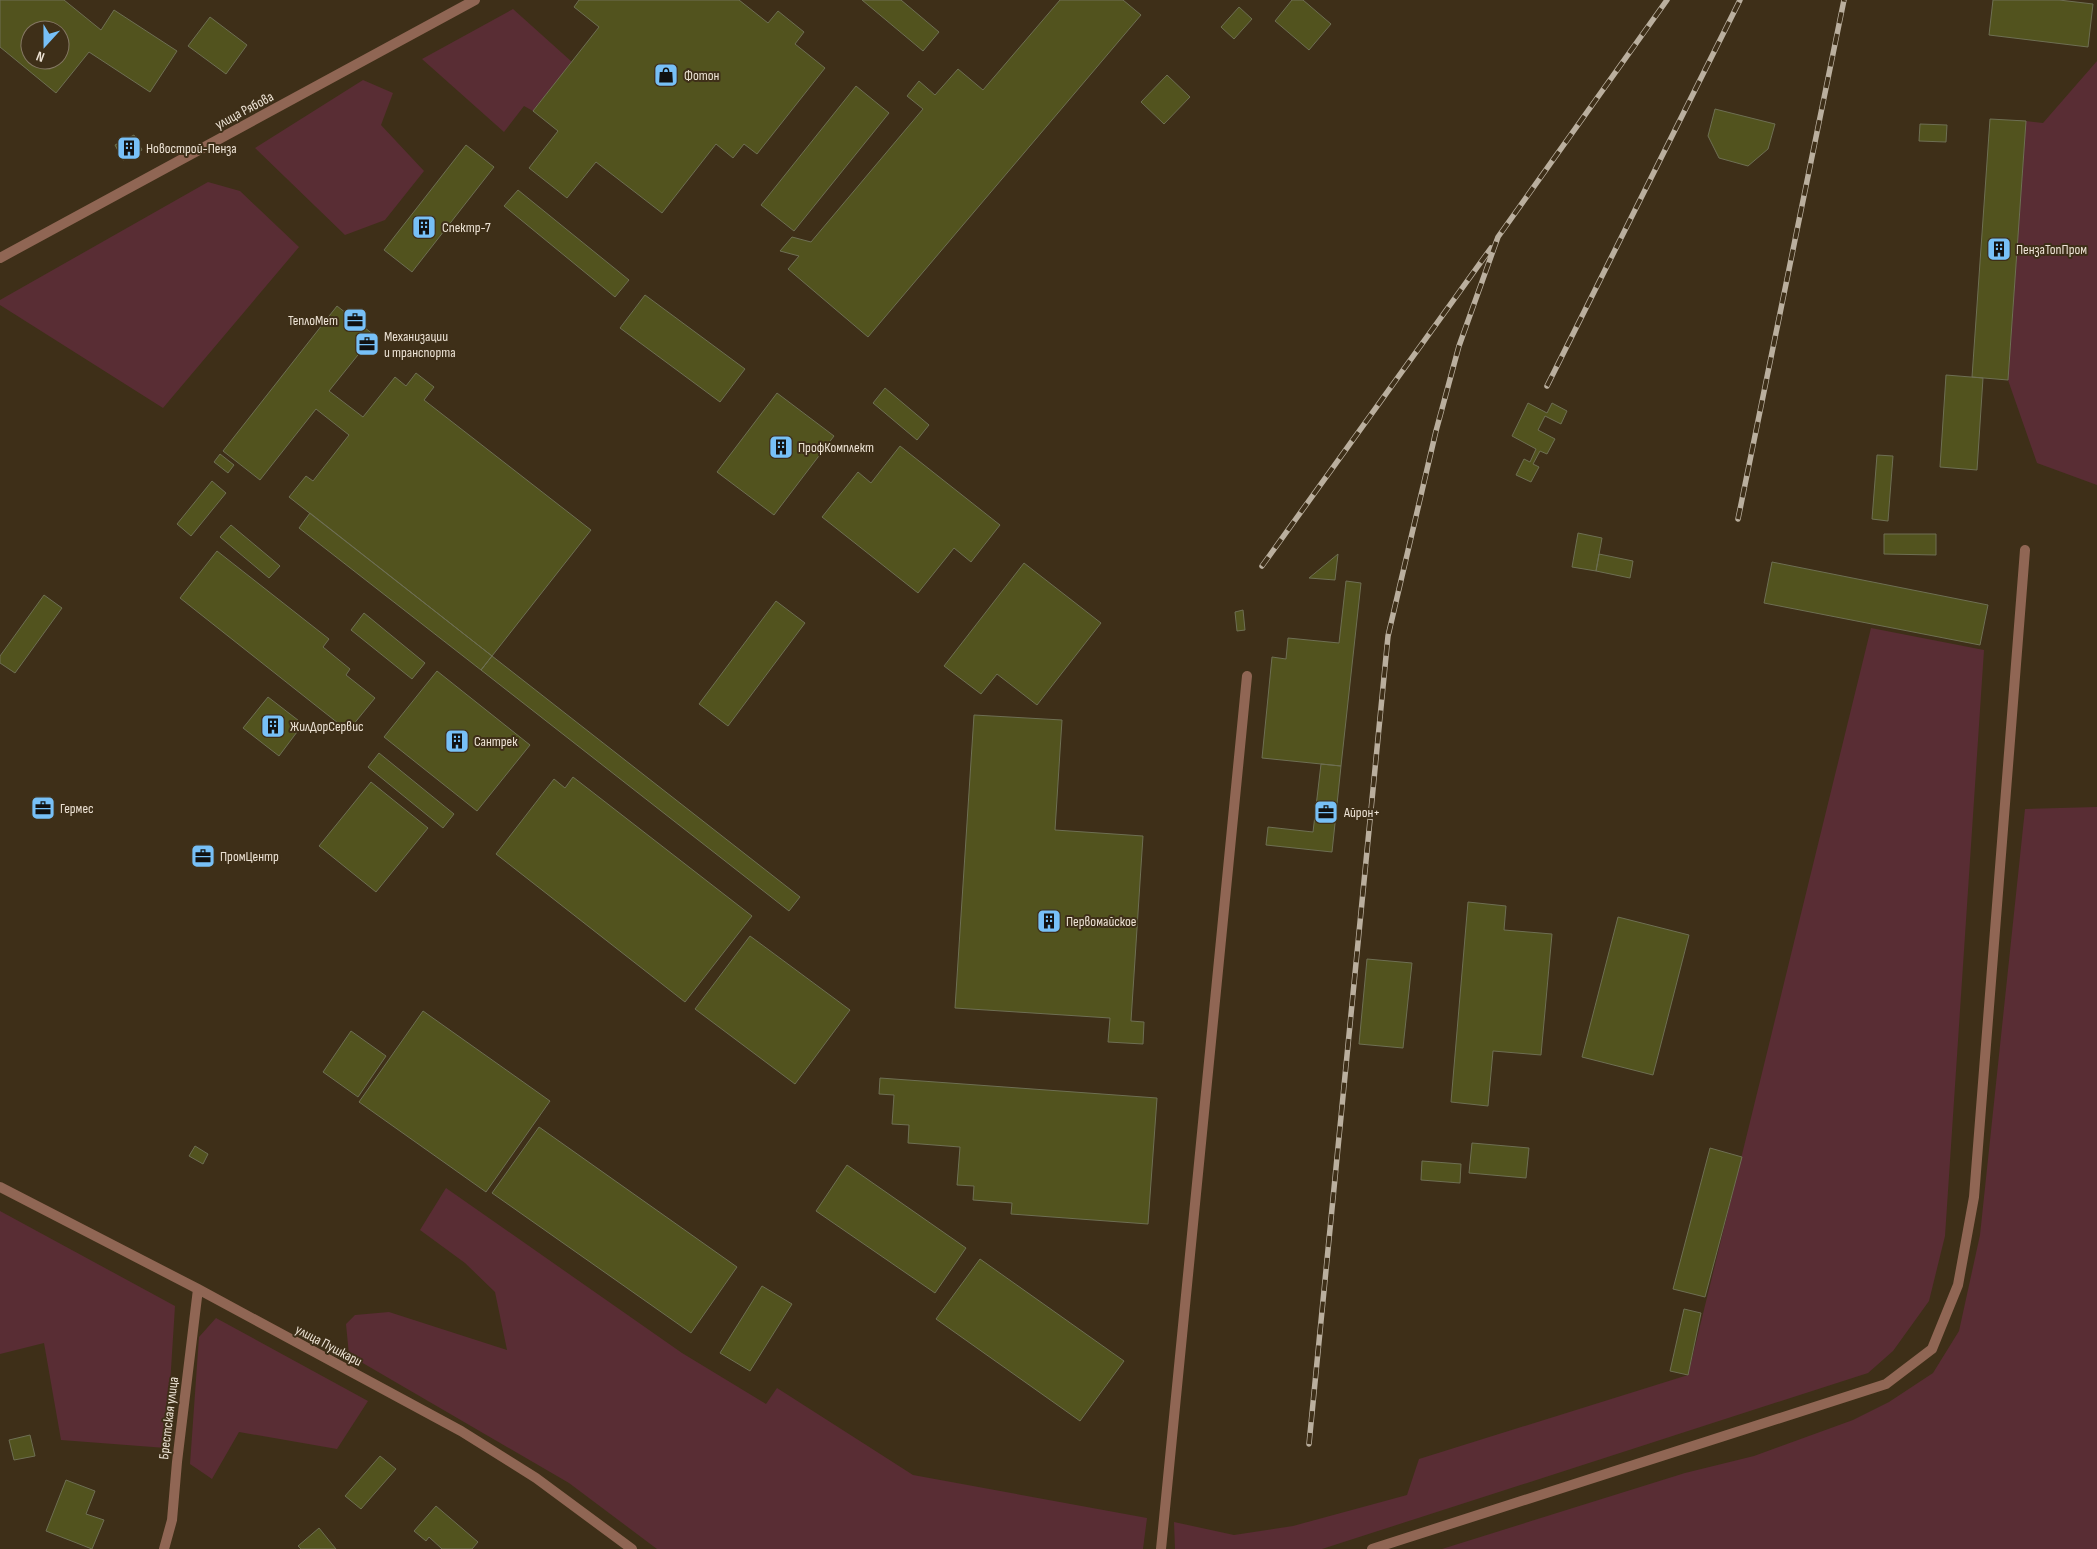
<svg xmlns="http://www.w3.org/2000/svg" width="2097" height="1549" font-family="'Sofia Sans Condensed',sans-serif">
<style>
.green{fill:#592d34}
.building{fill:#52531e;stroke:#6e6f53;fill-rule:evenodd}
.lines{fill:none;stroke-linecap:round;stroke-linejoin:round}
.minor{stroke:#906654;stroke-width:10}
.tertiary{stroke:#906654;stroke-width:10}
.rail-casing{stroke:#baaf9e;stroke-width:5.5}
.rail{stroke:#3e2f18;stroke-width:4;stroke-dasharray:11;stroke-linecap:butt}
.labels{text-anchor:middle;stroke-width:4;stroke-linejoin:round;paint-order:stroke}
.poi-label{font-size:14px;fill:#ece2d4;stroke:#3e2f18;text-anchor:start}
.street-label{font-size:14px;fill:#ece2d4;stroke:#3e2f18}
</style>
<rect width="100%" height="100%" fill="#3e2f18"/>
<path class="green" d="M 513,9 L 572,62 L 533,111 L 524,106 L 504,132 L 422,59 Z
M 2097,61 L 2097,485 L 2037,463 L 2008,380 L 2026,121 L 2043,123 Z
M 363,80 L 393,93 L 381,125 L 424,171 L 385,220 L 345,235 L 255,148 Z
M 208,182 L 240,191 L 299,247 L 163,408 L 0,305 L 0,300 Z
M 1871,628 L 1984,650 L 1945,1236 L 1929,1301 L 1893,1351 L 1868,1373 L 1322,1549 L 1175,1549 L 1174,1522 L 1234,1535 L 1293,1526 L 1407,1495 L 1419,1459 L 1688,1375 Z
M 2097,807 L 2097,1549 L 1442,1549 L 1685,1473 L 1754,1456 L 1853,1420 L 1889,1402 L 1933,1373 L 1959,1331 L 1980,1235 L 2025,809 Z
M 446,1188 L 682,1353 L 766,1404 L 777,1388 L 913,1475 L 1147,1518 L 1143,1549 L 657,1549 L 569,1483 L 349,1355 L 346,1324 L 355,1315 L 389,1312 L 507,1350 L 495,1292 L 465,1263 L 420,1230 Z
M 0,1211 L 175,1306 L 166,1448 L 61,1440 L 44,1343 L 0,1354 Z
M 216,1318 L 368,1401 L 337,1449 L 239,1432 L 212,1479 L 190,1464 L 199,1337 Z"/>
<path class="building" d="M 0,0 L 64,0 L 101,30 L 114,10 L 177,51 L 150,92 L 89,52 L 56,93 L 0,47 ZM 30,30 L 60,30 L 60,60 L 30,60 Z
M 579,0 L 739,0 L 768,23 L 778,11 L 804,32 L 795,44 L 825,68 L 757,154 L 744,144 L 733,158 L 716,144 L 662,213 L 596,162 L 567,198 L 529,168 L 558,131 L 533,111 L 599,27 L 574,7 Z
M 862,0 L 901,0 L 939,32 L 923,51 Z
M 1060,0 L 1123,0 L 1141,15 L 868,337 L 788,269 L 799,256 L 780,251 L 792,237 L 811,242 L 923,109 L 907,96 L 919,81 L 935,95 L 958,69 L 983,90 Z
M 1292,0 L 1303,0 L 1331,24 L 1309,50 L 1275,21 Z
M 1993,0 L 2059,0 L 2093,4 L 2088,47 L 1989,35 Z
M 1239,7 L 1252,19 L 1234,39 L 1221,27 Z
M 210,17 L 247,45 L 226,74 L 188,46 Z
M 1167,75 L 1190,97 L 1164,124 L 1141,102 Z
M 856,86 L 889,113 L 794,231 L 761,205 Z
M 1715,109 L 1775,124 L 1768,149 L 1748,166 L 1719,158 L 1708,136 Z
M 1990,119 L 2026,121 L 2008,380 L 1972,377 Z
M 1920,124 L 1947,125 L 1946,142 L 1919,141 Z
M 134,135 L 142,150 L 123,160 L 115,145 Z
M 466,145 L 494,167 L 412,272 L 384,250 Z
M 518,190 L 629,280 L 615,297 L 504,206 Z
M 645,295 L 745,369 L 720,402 L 620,328 Z
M 337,306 L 374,335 L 329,391 L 363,417 L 395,377 L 406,386 L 416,373 L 434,387 L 424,400 L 591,530 L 492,656 L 289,497 L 306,476 L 313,481 L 349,435 L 316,409 L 260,480 L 223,451 Z
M 1946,375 L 1983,378 L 1977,470 L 1940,467 Z
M 885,388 L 929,425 L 917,440 L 873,403 Z
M 777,393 L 834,436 L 774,515 L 717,472 Z
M 1528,403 L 1547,413 L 1552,403 L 1567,411 L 1561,424 L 1545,416 L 1538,430 L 1555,439 L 1547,454 L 1540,451 L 1533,464 L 1539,467 L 1531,482 L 1516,475 L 1524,459 L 1530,462 L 1536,449 L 1512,436 Z
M 900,446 L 1000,525 L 971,562 L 954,548 L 918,593 L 822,517 L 858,472 L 871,483 Z
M 220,454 L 234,465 L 228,473 L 214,462 Z
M 1877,455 L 1893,456 L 1888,521 L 1872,519 Z
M 212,481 L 226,493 L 191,536 L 177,524 Z
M 310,513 L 492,656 L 481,670 L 299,528 Z
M 231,525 L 280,566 L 269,578 L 220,537 Z
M 1578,533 L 1602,538 L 1596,571 L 1572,567 Z
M 1884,534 L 1936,534 L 1936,555 L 1884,554 Z
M 217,551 L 329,639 L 323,647 L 350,669 L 346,675 L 375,698 L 348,731 L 180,598 Z
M 1338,554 L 1335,580 L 1309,578 Z
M 1599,554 L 1633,561 L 1630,578 L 1596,571 Z
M 1772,562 L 1988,605 L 1980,645 L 1764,603 Z
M 1024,563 L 1101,623 L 1037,705 L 997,674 L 981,694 L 944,666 Z
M 1346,581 L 1361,583 L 1341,766 L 1262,758 L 1272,657 L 1286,659 L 1288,638 L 1339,643 Z
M 44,595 L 62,608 L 15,673 L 0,663 L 0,656 Z
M 776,601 L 805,623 L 728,726 L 699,704 Z
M 1243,610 L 1245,630 L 1237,631 L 1235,612 Z
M 364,613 L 425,663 L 412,679 L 351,630 Z
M 492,656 L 800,897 L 789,911 L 481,670 Z
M 437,671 L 530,745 L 477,811 L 384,737 Z
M 268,697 L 303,724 L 279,756 L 243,728 Z
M 974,715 L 1062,720 L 1055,830 L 1143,836 L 1131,1021 L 1144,1022 L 1143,1044 L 1108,1042 L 1110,1018 L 955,1008 Z
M 379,753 L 454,814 L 443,828 L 368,767 Z
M 1321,764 L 1341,766 L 1332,852 L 1266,845 L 1268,827 L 1313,832 Z
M 573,777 L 752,916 L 685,1002 L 496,854 L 554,779 L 565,788 Z
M 371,782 L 428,828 L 376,892 L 319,846 Z
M 1468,902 L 1506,906 L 1504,930 L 1552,934 L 1541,1055 L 1493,1051 L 1488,1106 L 1451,1102 Z
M 1618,917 L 1689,935 L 1653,1075 L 1582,1057 Z
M 750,936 L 850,1010 L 795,1084 L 695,1009 Z
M 1367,959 L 1412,963 L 1403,1048 L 1359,1044 Z
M 423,1011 L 550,1101 L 486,1192 L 359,1102 Z
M 351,1031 L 386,1056 L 358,1097 L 323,1072 Z
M 880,1078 L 1157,1098 L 1148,1224 L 1011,1214 L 1012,1203 L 973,1200 L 974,1186 L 957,1185 L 960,1147 L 908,1143 L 909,1125 L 892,1124 L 894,1095 L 879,1094 Z
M 539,1127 L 737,1267 L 691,1333 L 492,1193 Z
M 1472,1143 L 1529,1148 L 1526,1178 L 1469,1173 Z
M 195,1146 L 208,1154 L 203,1164 L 189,1156 Z
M 1710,1148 L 1742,1157 L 1705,1297 L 1673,1289 Z
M 1422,1161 L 1461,1164 L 1460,1183 L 1421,1180 Z
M 847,1165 L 966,1248 L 935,1293 L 816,1211 Z
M 980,1259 L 1124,1361 L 1080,1421 L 936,1319 Z
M 762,1286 L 792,1304 L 750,1371 L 720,1353 Z
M 1684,1309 L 1701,1313 L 1688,1375 L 1670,1371 Z
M 30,1435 L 35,1456 L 14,1460 L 9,1440 Z
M 380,1456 L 396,1469 L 361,1509 L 345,1496 Z
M 66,1480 L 95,1491 L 86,1514 L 104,1520 L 92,1549 L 46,1531 Z
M 436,1506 L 478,1542 L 472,1549 L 442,1549 L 429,1537 L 426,1541 L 414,1531 Z
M 319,1528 L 336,1549 L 301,1549 L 298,1546 Z"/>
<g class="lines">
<path class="minor" d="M 0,1187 L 198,1289 L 461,1431 L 536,1478 L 632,1549
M 164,1549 L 172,1520 L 177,1462 L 198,1289
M 1161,1549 L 1247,676
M 1372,1549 L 1886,1384 L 1932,1349 L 1958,1285 L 1974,1197 L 2025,550"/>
<path class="tertiary" d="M 0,258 L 475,0"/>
<g class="rail-casing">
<path id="rail" d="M 1547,386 L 1740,0
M 1738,519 L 1844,0
M 1262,566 L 1491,248
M 1309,1444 L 1388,636 L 1436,431 L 1459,346 L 1498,237 L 1667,0"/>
</g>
<use href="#rail" class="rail"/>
</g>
<defs>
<g id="shop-square" transform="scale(1.25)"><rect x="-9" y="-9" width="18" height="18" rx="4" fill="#77c0f7" stroke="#3e2f18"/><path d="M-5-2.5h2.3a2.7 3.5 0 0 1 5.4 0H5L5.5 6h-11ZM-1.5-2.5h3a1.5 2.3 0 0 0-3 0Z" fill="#111"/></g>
<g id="building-square" transform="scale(1.25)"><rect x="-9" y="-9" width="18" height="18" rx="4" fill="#77c0f7" stroke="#3e2f18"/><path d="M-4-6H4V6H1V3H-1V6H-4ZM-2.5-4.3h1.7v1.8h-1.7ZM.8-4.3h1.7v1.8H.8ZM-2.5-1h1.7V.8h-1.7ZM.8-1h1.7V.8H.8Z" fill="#111"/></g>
<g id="office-square" transform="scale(1.25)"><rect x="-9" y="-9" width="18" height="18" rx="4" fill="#77c0f7" stroke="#3e2f18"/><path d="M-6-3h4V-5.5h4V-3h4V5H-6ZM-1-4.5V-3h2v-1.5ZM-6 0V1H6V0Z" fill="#111"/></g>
</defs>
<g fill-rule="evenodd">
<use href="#shop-square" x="666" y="75"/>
<use href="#building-square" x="129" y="148"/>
<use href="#building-square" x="424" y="227"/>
<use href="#building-square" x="1999" y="249"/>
<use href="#office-square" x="355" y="320"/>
<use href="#office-square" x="367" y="344"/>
<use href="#building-square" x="781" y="447"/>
<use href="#building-square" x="273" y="726"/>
<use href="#building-square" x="457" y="741"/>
<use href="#office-square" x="43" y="808"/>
<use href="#office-square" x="1326" y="812"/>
<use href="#office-square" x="203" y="856"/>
<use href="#building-square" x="1049" y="921"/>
</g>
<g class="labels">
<g class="poi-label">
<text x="684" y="80">Фотон</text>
<text x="146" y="153">Новострой-Пенза</text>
<text x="442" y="232">Спектр-7</text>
<text x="2016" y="254">ПензаТопПром</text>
<text x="338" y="325" text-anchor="end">ТеплоМет</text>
<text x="384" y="341">Механизации<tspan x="384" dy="16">и транспорта</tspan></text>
<text x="798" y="452">ПрофКомплект</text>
<text x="290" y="731">ЖилДорСервис</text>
<text x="474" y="746">Сантрек</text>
<text x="60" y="813">Гермес</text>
<text x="1344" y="817">Айрон+</text>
<text x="220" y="861">ПромЦентр</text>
<text x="1066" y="926">Первомайское</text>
</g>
<g class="street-label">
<text transform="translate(244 110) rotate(-28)" y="5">улица Рябова</text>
<text transform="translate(329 1345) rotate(28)" y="5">улица Пушкари</text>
<text transform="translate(168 1418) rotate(-83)" y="5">Брестская улица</text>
</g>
</g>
<g transform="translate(45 45) rotate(201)"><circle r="24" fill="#3e2f18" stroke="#847763"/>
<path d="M0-4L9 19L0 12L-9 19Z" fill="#77c0f7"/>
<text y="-8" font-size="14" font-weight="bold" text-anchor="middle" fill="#ece2d4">N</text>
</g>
</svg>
